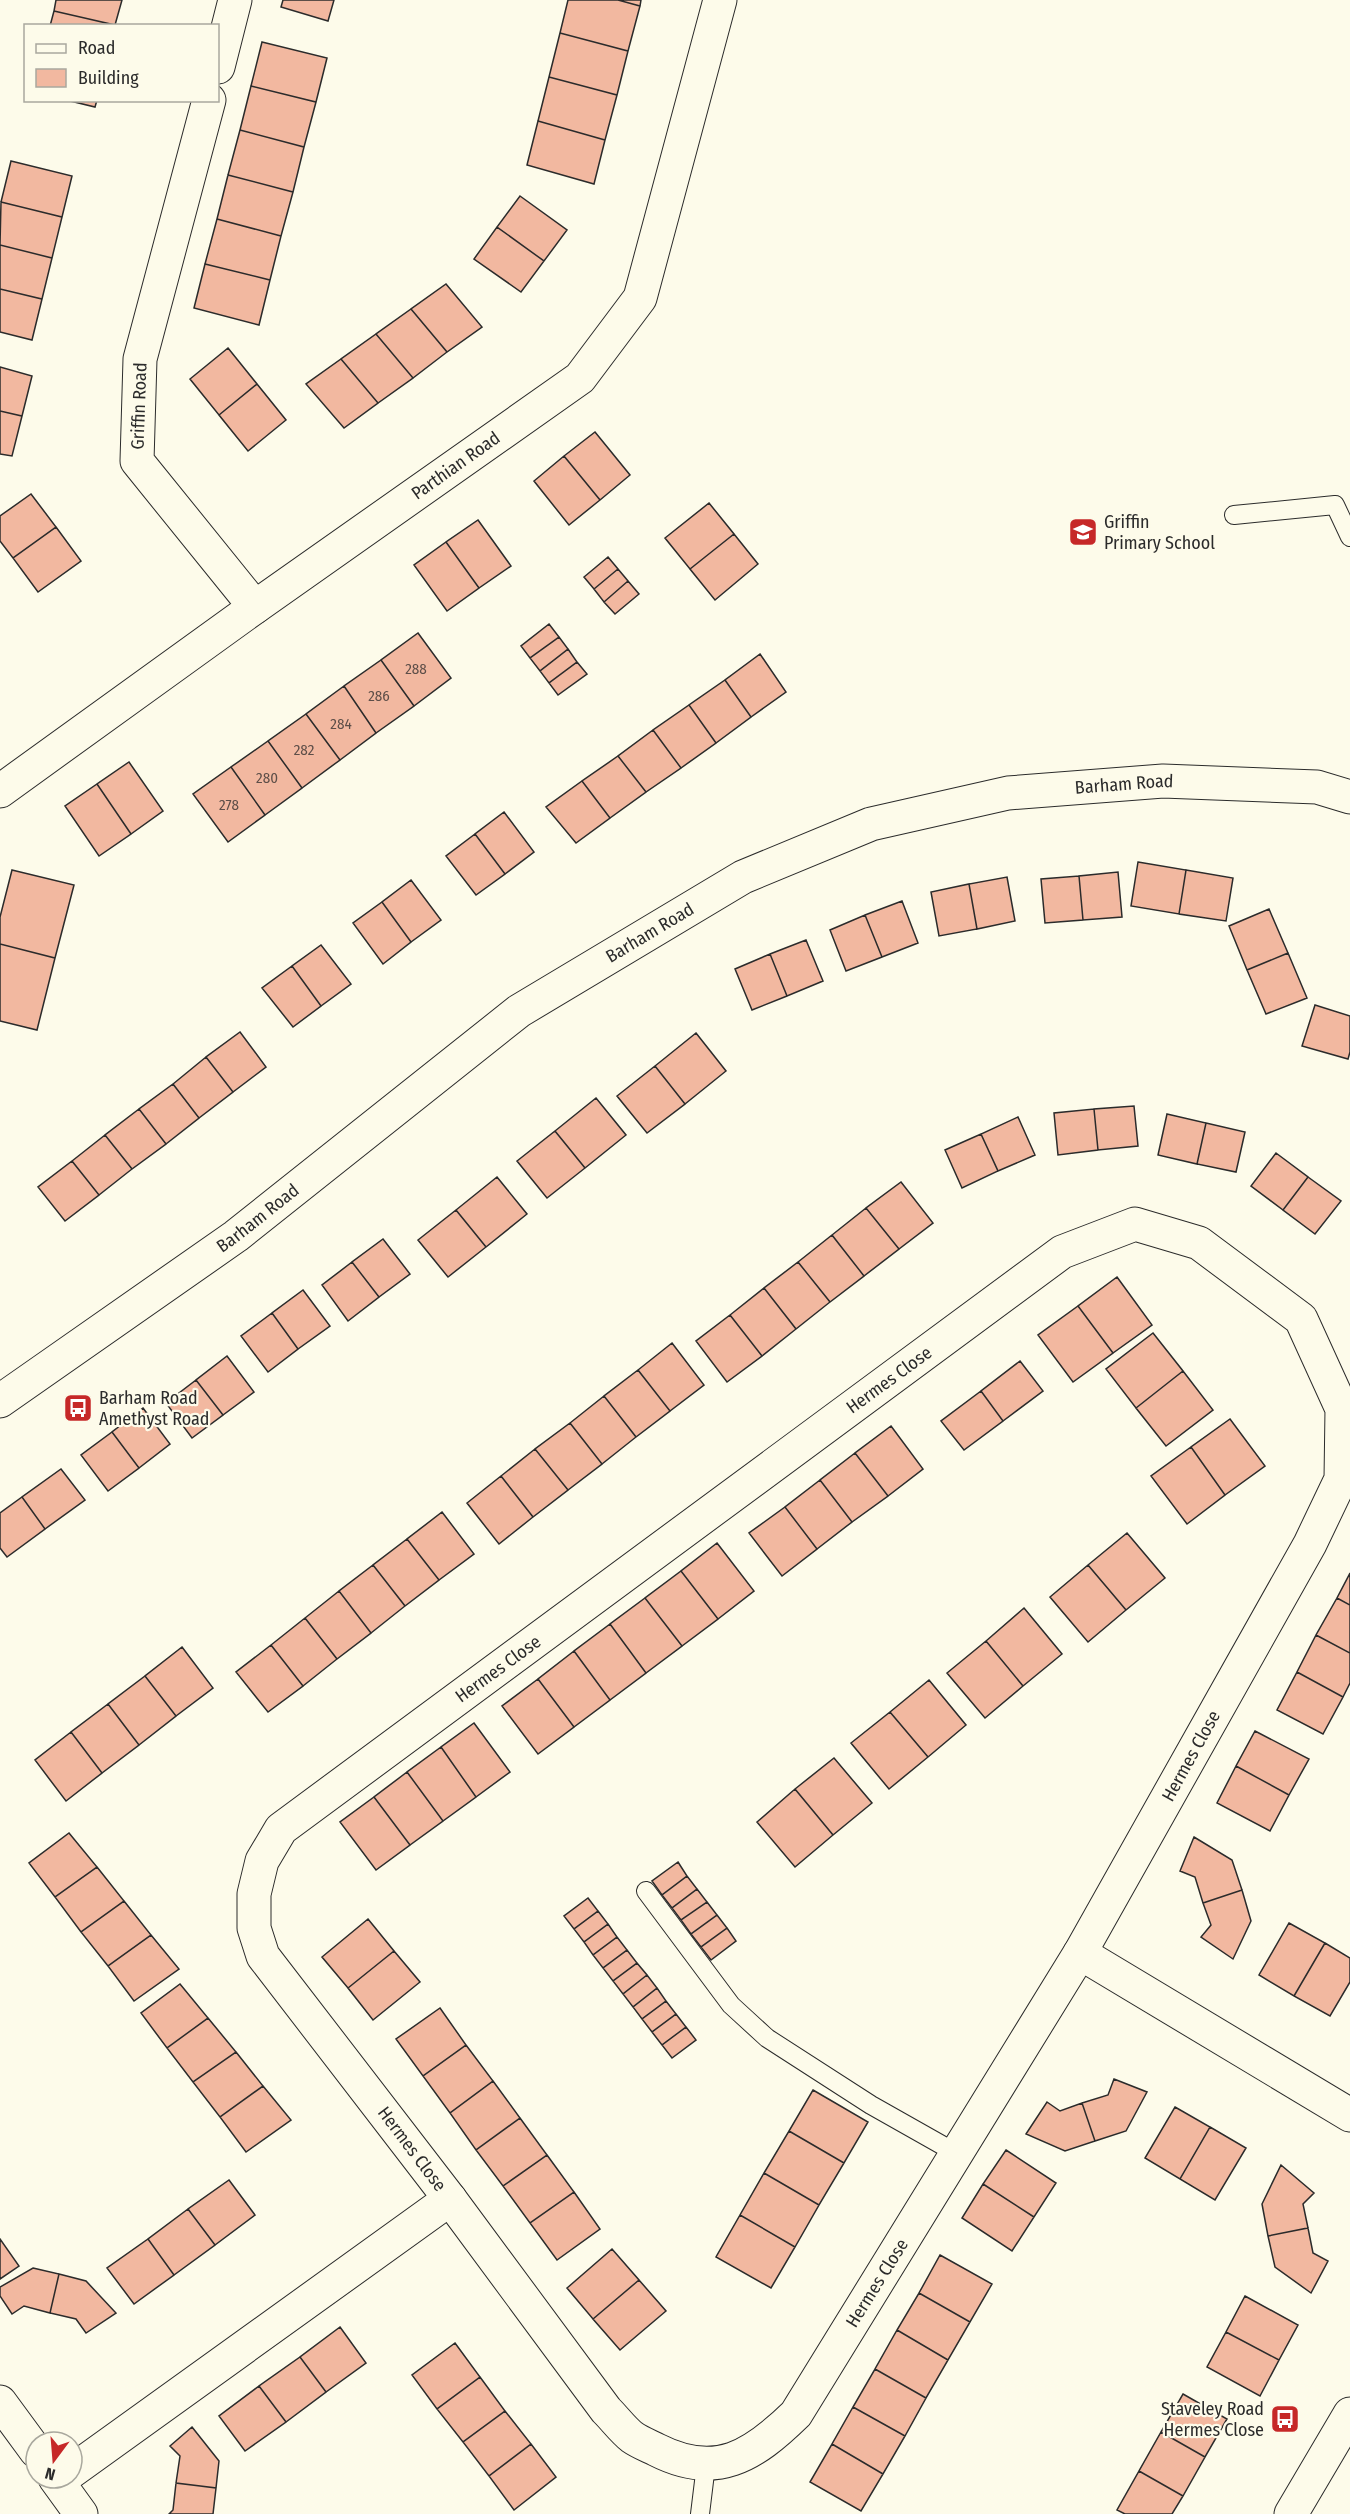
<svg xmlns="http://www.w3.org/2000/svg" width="1350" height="2514" font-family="'Fira Sans Condensed',sans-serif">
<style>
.building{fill:#f2b8a0;stroke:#2b2b2b;stroke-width:1.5}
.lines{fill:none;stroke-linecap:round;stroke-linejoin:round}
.service-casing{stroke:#2b2b2b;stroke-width:20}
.minor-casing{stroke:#2b2b2b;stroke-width:35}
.tertiary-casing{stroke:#2b2b2b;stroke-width:35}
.service{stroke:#fdfbea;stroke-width:18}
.minor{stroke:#fdfbea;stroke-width:33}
.tertiary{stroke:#fdfbea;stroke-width:33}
.labels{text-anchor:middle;stroke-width:4.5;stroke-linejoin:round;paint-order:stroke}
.number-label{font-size:15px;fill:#5d4e48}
.street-label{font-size:18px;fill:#2b2b2b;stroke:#fdfbea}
.poi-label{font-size:18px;fill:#2b2b2b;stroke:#fdfbea;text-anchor:start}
</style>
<rect width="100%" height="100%" fill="#fdfbea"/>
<path class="building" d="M 56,0 L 122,0 L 115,25 L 54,11 Z
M 283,0 L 334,0 L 328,21 L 281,7 Z
M 568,0 L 618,0 L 640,6 L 628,51 L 560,33 Z
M 618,0 L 641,0 L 640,6 Z
M 54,11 L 115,25 L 50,26 Z
M 560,33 L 628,51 L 617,95 L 549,77 Z
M 262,42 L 327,58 L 316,102 L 251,86 Z
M 549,77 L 617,95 L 605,140 L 538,121 Z
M 251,86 L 316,102 L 304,147 L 240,130 Z
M 66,100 L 97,100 L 95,107 Z
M 538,121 L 605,140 L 594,184 L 527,165 Z
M 240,130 L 304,147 L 293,192 L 228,175 Z
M 11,161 L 72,176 L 62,217 L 1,202 Z
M 228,175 L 293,192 L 281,236 L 217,219 Z
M 520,196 L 567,230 L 544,261 L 497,227 Z
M 1,202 L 62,217 L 52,258 L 0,245 Z
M 217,219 L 281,236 L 270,280 L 205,264 Z
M 497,227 L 544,261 L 521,292 L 474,259 Z
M 0,245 L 52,258 L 42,299 L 0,289 Z
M 205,264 L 270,280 L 259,325 L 194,308 Z
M 446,284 L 482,327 L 447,352 L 411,309 Z
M 0,289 L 42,299 L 32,340 L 0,332 Z
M 411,309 L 447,352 L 413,378 L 376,334 Z
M 376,334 L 413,378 L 378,403 L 341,359 Z
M 228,348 L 257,384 L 219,415 L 190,379 Z
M 341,359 L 378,403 L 344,428 L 306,384 Z
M 0,367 L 32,376 L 22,416 L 0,411 Z
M 257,384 L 286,420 L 248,451 L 219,415 Z
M 0,411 L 22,416 L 12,456 L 0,454 Z
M 595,432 L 630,475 L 600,500 L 564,456 Z
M 564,456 L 600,500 L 569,525 L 534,481 Z
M 31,494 L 56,527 L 13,558 L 0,541 L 0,516 Z
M 709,503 L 734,534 L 690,569 L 665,538 Z
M 478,520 L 511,566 L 479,588 L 446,542 Z
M 56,527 L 81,561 L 38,592 L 13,558 Z
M 734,534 L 758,564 L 715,600 L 690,569 Z
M 446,542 L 479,588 L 447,611 L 414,565 Z
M 608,557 L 618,569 L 594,589 L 584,577 Z
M 618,569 L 628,581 L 604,602 L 594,589 Z
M 628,581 L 639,594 L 615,614 L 604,602 Z
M 549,624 L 559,637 L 530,658 L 521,646 Z
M 418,633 L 451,678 L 414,706 L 381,660 Z
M 559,637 L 568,649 L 540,671 L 530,658 Z
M 568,649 L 577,662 L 549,683 L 540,671 Z
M 760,654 L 786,692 L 751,717 L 725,680 Z
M 381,660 L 414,706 L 376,733 L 344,686 Z
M 577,662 L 587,674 L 558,695 L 549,683 Z
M 725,680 L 751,717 L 716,743 L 689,705 Z
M 344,686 L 376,733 L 340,760 L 306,714 Z
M 689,705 L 716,743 L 681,768 L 653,730 Z
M 306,714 L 340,760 L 302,788 L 268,741 Z
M 653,730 L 681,768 L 646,792 L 618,756 Z
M 268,741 L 302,788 L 265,815 L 231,767 Z
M 618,756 L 646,792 L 610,818 L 582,781 Z
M 129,762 L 163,811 L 131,834 L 97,784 Z
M 231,767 L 265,815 L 228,842 L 193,794 Z
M 582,781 L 610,818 L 576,843 L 546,807 Z
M 97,784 L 131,834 L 99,856 L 65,806 Z
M 504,812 L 534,852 L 505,874 L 475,834 Z
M 475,834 L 505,874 L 476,895 L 446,856 Z
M 1138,862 L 1186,870 L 1179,914 L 1131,906 Z
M 12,870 L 74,885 L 55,958 L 0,944 L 0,917 Z
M 1186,870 L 1233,878 L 1226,921 L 1179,914 Z
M 1118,872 L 1122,917 L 1083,920 L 1079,876 Z
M 1079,876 L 1083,920 L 1045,923 L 1041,879 Z
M 1007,877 L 1015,921 L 977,929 L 969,884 Z
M 411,880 L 441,920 L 411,942 L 382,902 Z
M 969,884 L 977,929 L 939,936 L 931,892 Z
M 902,901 L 918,943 L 882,957 L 865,915 Z
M 382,902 L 411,942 L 383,964 L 353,923 Z
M 1269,909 L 1288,953 L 1247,970 L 1229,926 Z
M 865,915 L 882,957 L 846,971 L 830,930 Z
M 806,940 L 823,981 L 787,996 L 770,954 Z
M 0,944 L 55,958 L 37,1030 L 0,1021 Z
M 321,945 L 351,984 L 321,1006 L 292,966 Z
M 1288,953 L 1307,998 L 1266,1014 L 1247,970 Z
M 770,954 L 787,996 L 752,1010 L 735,969 Z
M 292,966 L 321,1006 L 293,1027 L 262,988 Z
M 1315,1005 L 1350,1016 L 1350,1052 L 1348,1059 L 1302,1046 Z
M 240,1032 L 266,1067 L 233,1092 L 206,1057 Z
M 696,1033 L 726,1071 L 685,1104 L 655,1066 Z
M 206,1057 L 233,1092 L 199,1118 L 173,1084 Z
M 655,1066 L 685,1104 L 647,1133 L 617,1096 Z
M 173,1084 L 199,1118 L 166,1144 L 139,1109 Z
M 596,1098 L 626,1135 L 585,1168 L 555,1131 Z
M 1134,1106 L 1138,1146 L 1098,1150 L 1094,1109 Z
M 139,1109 L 166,1144 L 132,1169 L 105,1135 Z
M 1094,1109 L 1098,1150 L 1058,1155 L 1054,1113 Z
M 1167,1114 L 1206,1123 L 1197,1164 L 1158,1155 Z
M 1018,1117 L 1035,1155 L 998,1171 L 981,1134 Z
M 1206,1123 L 1245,1132 L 1236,1172 L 1197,1164 Z
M 555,1131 L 585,1168 L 547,1198 L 517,1161 Z
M 981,1134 L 998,1171 L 962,1188 L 945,1150 Z
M 105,1135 L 132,1169 L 99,1195 L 72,1161 Z
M 1276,1153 L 1308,1177 L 1283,1210 L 1251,1186 Z
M 72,1161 L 99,1195 L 65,1221 L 38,1187 Z
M 497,1177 L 527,1214 L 486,1247 L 456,1210 Z
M 1308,1177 L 1341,1201 L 1315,1234 L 1283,1210 Z
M 901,1182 L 933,1223 L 899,1249 L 866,1208 Z
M 866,1208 L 899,1249 L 864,1276 L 832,1235 Z
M 456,1210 L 486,1247 L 448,1277 L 418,1240 Z
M 832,1235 L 864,1276 L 830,1302 L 798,1262 Z
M 383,1239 L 410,1274 L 379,1297 L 352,1262 Z
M 352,1262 L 379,1297 L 348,1321 L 322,1285 Z
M 798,1262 L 830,1302 L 796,1329 L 764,1288 Z
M 1117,1277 L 1152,1325 L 1113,1353 L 1078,1306 Z
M 764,1288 L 796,1329 L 762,1356 L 730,1315 Z
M 303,1290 L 330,1326 L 298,1349 L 272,1313 Z
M 1078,1306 L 1113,1353 L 1073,1382 L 1038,1335 Z
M 272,1313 L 298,1349 L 268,1372 L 241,1336 Z
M 730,1315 L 762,1356 L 727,1382 L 696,1341 Z
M 1153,1333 L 1183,1371 L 1136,1408 L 1106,1369 Z
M 672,1343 L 704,1385 L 670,1411 L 638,1370 Z
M 227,1356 L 254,1392 L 223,1415 L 196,1380 Z
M 1020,1361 L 1043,1391 L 1003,1421 L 981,1391 Z
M 638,1370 L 670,1411 L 636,1437 L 604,1396 Z
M 1183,1371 L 1213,1410 L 1166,1446 L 1136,1408 Z
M 196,1380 L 223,1415 L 192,1438 L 166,1403 Z
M 981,1391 L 1003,1421 L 964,1450 L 941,1421 Z
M 604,1396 L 636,1437 L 602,1464 L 570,1423 Z
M 143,1408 L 170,1444 L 139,1468 L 112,1432 Z
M 1230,1419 L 1265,1466 L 1225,1495 L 1191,1447 Z
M 570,1423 L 602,1464 L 568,1490 L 535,1449 Z
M 891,1426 L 923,1469 L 888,1496 L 855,1453 Z
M 112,1432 L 139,1468 L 108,1491 L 81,1455 Z
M 1191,1447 L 1225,1495 L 1187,1524 L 1151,1476 Z
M 535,1449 L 568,1490 L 533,1517 L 501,1476 Z
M 855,1453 L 888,1496 L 852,1522 L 820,1480 Z
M 61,1469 L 85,1500 L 45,1529 L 22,1497 Z
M 501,1476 L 533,1517 L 499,1544 L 467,1503 Z
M 820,1480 L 852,1522 L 817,1549 L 785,1507 Z
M 22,1497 L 45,1529 L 7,1557 L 0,1548 L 0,1513 Z
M 785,1507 L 817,1549 L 782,1576 L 749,1533 Z
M 442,1512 L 474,1554 L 439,1580 L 407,1539 Z
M 1127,1533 L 1165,1578 L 1126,1610 L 1088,1565 Z
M 407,1539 L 439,1580 L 405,1606 L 373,1565 Z
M 717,1543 L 754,1591 L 718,1619 L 681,1571 Z
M 373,1565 L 405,1606 L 371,1633 L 339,1591 Z
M 1088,1565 L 1126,1610 L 1088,1642 L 1050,1597 Z
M 681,1571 L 718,1619 L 682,1646 L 645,1598 Z
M 1350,1573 L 1350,1605 L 1337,1598 Z
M 339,1591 L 371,1633 L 337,1659 L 305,1618 Z
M 645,1598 L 682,1646 L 646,1673 L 610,1624 Z
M 1337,1598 L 1350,1605 L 1350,1653 L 1316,1635 Z
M 1024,1608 L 1062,1654 L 1023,1686 L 986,1641 Z
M 305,1618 L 337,1659 L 303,1686 L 271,1645 Z
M 610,1624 L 646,1673 L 610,1700 L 574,1651 Z
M 1316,1635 L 1350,1653 L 1350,1683 L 1343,1697 L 1297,1672 Z
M 986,1641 L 1023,1686 L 985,1718 L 947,1673 Z
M 271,1645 L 303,1686 L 268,1712 L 236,1672 Z
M 182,1647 L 213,1688 L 176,1716 L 145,1676 Z
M 574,1651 L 610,1700 L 574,1727 L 538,1679 Z
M 1297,1672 L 1343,1697 L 1323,1734 L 1277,1710 Z
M 145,1676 L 176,1716 L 139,1745 L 108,1704 Z
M 538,1679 L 574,1727 L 538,1754 L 502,1706 Z
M 929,1680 L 966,1725 L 928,1757 L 890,1712 Z
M 108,1704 L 139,1745 L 102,1773 L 71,1732 Z
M 890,1712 L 928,1757 L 889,1789 L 851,1743 Z
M 474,1723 L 510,1772 L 476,1797 L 441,1747 Z
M 1255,1731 L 1309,1759 L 1289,1795 L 1236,1766 Z
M 71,1732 L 102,1773 L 66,1801 L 35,1760 Z
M 441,1747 L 476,1797 L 443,1821 L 407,1772 Z
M 834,1758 L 872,1803 L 833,1835 L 795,1789 Z
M 1236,1766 L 1289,1795 L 1270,1831 L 1217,1803 Z
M 407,1772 L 443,1821 L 410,1845 L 374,1797 Z
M 795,1789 L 833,1835 L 795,1867 L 757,1822 Z
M 374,1797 L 410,1845 L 376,1870 L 340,1822 Z
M 69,1833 L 97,1867 L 55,1897 L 29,1863 Z
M 1194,1837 L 1232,1860 L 1242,1890 L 1203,1903 L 1195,1877 L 1180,1871 Z
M 678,1862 L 687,1876 L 662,1895 L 652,1881 Z
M 97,1867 L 124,1901 L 81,1932 L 55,1897 Z
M 687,1876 L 697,1889 L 672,1908 L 662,1895 Z
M 697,1889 L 707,1902 L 681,1920 L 672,1908 Z
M 1242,1890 L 1251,1921 L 1233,1959 L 1201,1937 L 1211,1925 L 1203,1903 Z
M 588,1898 L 598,1911 L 574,1929 L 564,1916 Z
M 124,1901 L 151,1935 L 108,1966 L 81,1932 Z
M 707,1902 L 717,1915 L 691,1934 L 681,1920 Z
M 598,1911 L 608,1924 L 584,1942 L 574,1929 Z
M 717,1915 L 727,1928 L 701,1947 L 691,1934 Z
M 368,1919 L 394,1951 L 348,1988 L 322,1957 Z
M 1289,1923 L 1325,1943 L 1294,1996 L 1259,1975 Z
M 608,1924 L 617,1937 L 593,1955 L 584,1942 Z
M 727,1928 L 736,1941 L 711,1960 L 701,1947 Z
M 151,1935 L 179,1969 L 134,2001 L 108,1966 Z
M 617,1937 L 627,1950 L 603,1968 L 593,1955 Z
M 1325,1943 L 1350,1958 L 1350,1982 L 1330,2016 L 1294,1996 Z
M 627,1950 L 637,1963 L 613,1981 L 603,1968 Z
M 394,1951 L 420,1982 L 373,2020 L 348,1988 Z
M 637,1963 L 647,1975 L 623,1994 L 613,1981 Z
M 647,1975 L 657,1988 L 633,2007 L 623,1994 Z
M 180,1984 L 208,2018 L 167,2048 L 141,2013 Z
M 657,1988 L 666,2001 L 642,2019 L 633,2007 Z
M 666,2001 L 676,2014 L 652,2032 L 642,2019 Z
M 440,2008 L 466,2045 L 423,2076 L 396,2039 Z
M 676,2014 L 686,2027 L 662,2045 L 652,2032 Z
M 208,2018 L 236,2052 L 193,2082 L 167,2048 Z
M 686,2027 L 696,2040 L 672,2058 L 662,2045 Z
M 466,2045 L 493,2081 L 450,2113 L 423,2076 Z
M 236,2052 L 263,2086 L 220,2117 L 193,2082 Z
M 1114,2079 L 1147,2092 L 1126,2131 L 1095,2141 L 1082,2103 L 1108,2095 Z
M 493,2081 L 520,2118 L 476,2150 L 450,2113 Z
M 263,2086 L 291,2120 L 246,2152 L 220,2117 Z
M 813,2090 L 868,2122 L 844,2163 L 789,2131 Z
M 1047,2102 L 1060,2111 L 1082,2103 L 1095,2141 L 1065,2151 L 1026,2134 Z
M 1175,2107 L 1210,2127 L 1180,2179 L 1145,2158 Z
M 520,2118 L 547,2155 L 503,2186 L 476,2150 Z
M 1210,2127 L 1246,2148 L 1215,2200 L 1180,2179 Z
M 789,2131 L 844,2163 L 819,2205 L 764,2173 Z
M 1006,2150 L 1056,2183 L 1034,2217 L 983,2184 Z
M 547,2155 L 574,2192 L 530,2223 L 503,2186 Z
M 1281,2165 L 1314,2193 L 1303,2204 L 1308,2228 L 1268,2236 L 1262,2204 Z
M 764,2173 L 819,2205 L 795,2247 L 740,2215 Z
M 229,2180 L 255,2215 L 215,2245 L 188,2209 Z
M 983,2184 L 1034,2217 L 1012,2251 L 962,2218 Z
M 574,2192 L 600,2229 L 557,2260 L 530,2223 Z
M 188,2209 L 215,2245 L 174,2275 L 148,2239 Z
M 740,2215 L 795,2247 L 771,2288 L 716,2257 Z
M 1308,2228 L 1313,2253 L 1328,2261 L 1311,2293 L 1275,2267 L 1268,2236 Z
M 0,2239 L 19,2266 L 0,2279 Z
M 148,2239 L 174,2275 L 134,2304 L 107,2268 Z
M 612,2249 L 639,2280 L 593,2319 L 567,2288 Z
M 940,2255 L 992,2284 L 970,2322 L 919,2293 Z
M 33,2268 L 59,2274 L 50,2313 L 24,2306 L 12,2314 L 0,2296 L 0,2287 Z
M 59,2274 L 86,2281 L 116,2313 L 86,2333 L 76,2319 L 50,2313 Z
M 639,2280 L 666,2311 L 620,2350 L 593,2319 Z
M 919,2293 L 970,2322 L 948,2360 L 897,2330 Z
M 1245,2296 L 1298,2325 L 1279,2360 L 1226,2332 Z
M 340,2327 L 366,2363 L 326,2392 L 300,2357 Z
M 897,2330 L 948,2360 L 926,2398 L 875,2369 Z
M 1226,2332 L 1279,2360 L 1260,2396 L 1207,2367 Z
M 455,2343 L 480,2377 L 437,2409 L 412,2375 Z
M 300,2357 L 326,2392 L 286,2422 L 259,2386 Z
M 875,2369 L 926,2398 L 905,2436 L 853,2407 Z
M 480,2377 L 505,2411 L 463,2442 L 437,2409 Z
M 259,2386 L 286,2422 L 245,2451 L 219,2416 Z
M 1183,2394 L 1227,2419 L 1205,2457 L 1161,2432 Z
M 853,2407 L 905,2436 L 883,2474 L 832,2444 Z
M 505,2411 L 531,2444 L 489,2476 L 463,2442 Z
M 192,2427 L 219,2461 L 216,2488 L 176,2483 L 180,2456 L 170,2446 Z
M 1161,2432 L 1205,2457 L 1183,2496 L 1139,2471 Z
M 531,2444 L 556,2477 L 514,2510 L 489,2476 Z
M 832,2444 L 883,2474 L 861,2511 L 810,2482 Z
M 1139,2471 L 1183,2496 L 1172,2514 L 1125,2514 L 1117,2510 Z
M 176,2483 L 216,2488 L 213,2514 L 169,2514 L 173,2510 Z"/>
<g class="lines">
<g class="service-casing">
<path id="service" d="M 1234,515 L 1335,505 L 1350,537
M 646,1891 L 731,2005 L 767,2038 L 871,2105 L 956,2153
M 700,2514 L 706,2465"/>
</g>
<g class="minor-casing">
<g id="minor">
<path d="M 218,67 L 235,0"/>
<path d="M 209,100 L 140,359 L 137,461 L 255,607"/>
<path id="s1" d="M 0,791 L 255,607 L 580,378 L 640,298 L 720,0"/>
<path d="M 1135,1224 L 1199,1243 L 1301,1319 L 1342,1409 L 1341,1479 L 1310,1544 L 1080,1953 L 796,2414 C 753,2456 716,2480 657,2450 C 649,2446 639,2442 632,2437 C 623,2430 615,2419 606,2410 L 450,2199 L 263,1956 L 254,1928 L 254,1894 L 262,1861 L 281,1829 L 1062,1252 Z"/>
<path id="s2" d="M 0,1401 L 236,1236 L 519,1011 L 743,877 L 871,824 L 1008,793 L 1163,781 L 1317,787 L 1350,797"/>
<path d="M 1080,1953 L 1350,2115"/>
<path d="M 0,2402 L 36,2451"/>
<path d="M 72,2471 L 450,2199"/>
<path d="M 55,2478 L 81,2514"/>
</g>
</g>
<g class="tertiary-casing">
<path id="tertiary" d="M 1291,2514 L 1350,2414"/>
</g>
<use href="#service" class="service"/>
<use href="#minor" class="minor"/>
<use href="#tertiary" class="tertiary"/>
</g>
<defs>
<g id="school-square" transform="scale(1.5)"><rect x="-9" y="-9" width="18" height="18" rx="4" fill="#c62828" stroke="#fdfbea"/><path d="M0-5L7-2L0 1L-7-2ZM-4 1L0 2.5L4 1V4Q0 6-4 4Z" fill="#fff"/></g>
<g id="bus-square" transform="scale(1.5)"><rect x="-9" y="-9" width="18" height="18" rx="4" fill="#c62828" stroke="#fdfbea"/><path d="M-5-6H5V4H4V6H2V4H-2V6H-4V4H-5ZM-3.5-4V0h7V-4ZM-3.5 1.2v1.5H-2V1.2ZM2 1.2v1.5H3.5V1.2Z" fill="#fff"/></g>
</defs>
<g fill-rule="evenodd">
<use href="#school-square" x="1083" y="532"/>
<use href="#bus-square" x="78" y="1408"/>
<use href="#bus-square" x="1285" y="2419"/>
</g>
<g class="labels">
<g class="number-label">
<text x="416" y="674">288</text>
<text x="379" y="701">286</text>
<text x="341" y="729">284</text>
<text x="304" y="755">282</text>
<text x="267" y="783">280</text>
<text x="229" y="810">278</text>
</g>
<g class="street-label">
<text transform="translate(139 406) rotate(-88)" y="6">Griffin Road</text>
<text dy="6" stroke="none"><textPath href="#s1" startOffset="560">Parthian Road</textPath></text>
<text dy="6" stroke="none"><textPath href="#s2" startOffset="1306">Barham Road</textPath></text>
<text dy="6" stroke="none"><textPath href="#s2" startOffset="802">Barham Road</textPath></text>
<text dy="6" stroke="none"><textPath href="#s2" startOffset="316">Barham Road</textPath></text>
<text transform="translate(889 1380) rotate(-36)" y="6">Hermes Close</text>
<text transform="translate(498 1669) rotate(-36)" y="6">Hermes Close</text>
<text transform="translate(1191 1756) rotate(-61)" y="6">Hermes Close</text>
<text transform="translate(412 2149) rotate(53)" y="6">Hermes Close</text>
<text transform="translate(877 2283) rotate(-58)" y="6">Hermes Close</text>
</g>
<g class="poi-label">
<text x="1104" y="528">Griffin<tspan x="1104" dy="21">Primary School</tspan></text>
<text x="99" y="1404">Barham Road<tspan x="99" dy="21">Amethyst Road</tspan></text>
<text x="1264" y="2415" text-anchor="end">Staveley Road<tspan x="1264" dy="21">Hermes Close</tspan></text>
</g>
</g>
<rect x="24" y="24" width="195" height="78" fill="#fdfbea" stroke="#a9a89e" stroke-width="1.5"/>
<rect x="36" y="44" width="30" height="9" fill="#fdfbea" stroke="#a9a89e" stroke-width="1.5"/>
<text x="78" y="54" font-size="18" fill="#2b2b2b">Road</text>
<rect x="36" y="69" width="30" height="18" fill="#f2b8a0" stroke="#a9a89e" stroke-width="1.5"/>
<text x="78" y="84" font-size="18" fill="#2b2b2b">Building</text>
<g transform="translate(54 2460) rotate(196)"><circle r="28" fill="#fdfbea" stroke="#a9a89e" stroke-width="1.5"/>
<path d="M0-4.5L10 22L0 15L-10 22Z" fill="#c62828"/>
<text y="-9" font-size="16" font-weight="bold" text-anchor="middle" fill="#2b2b2b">N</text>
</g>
</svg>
